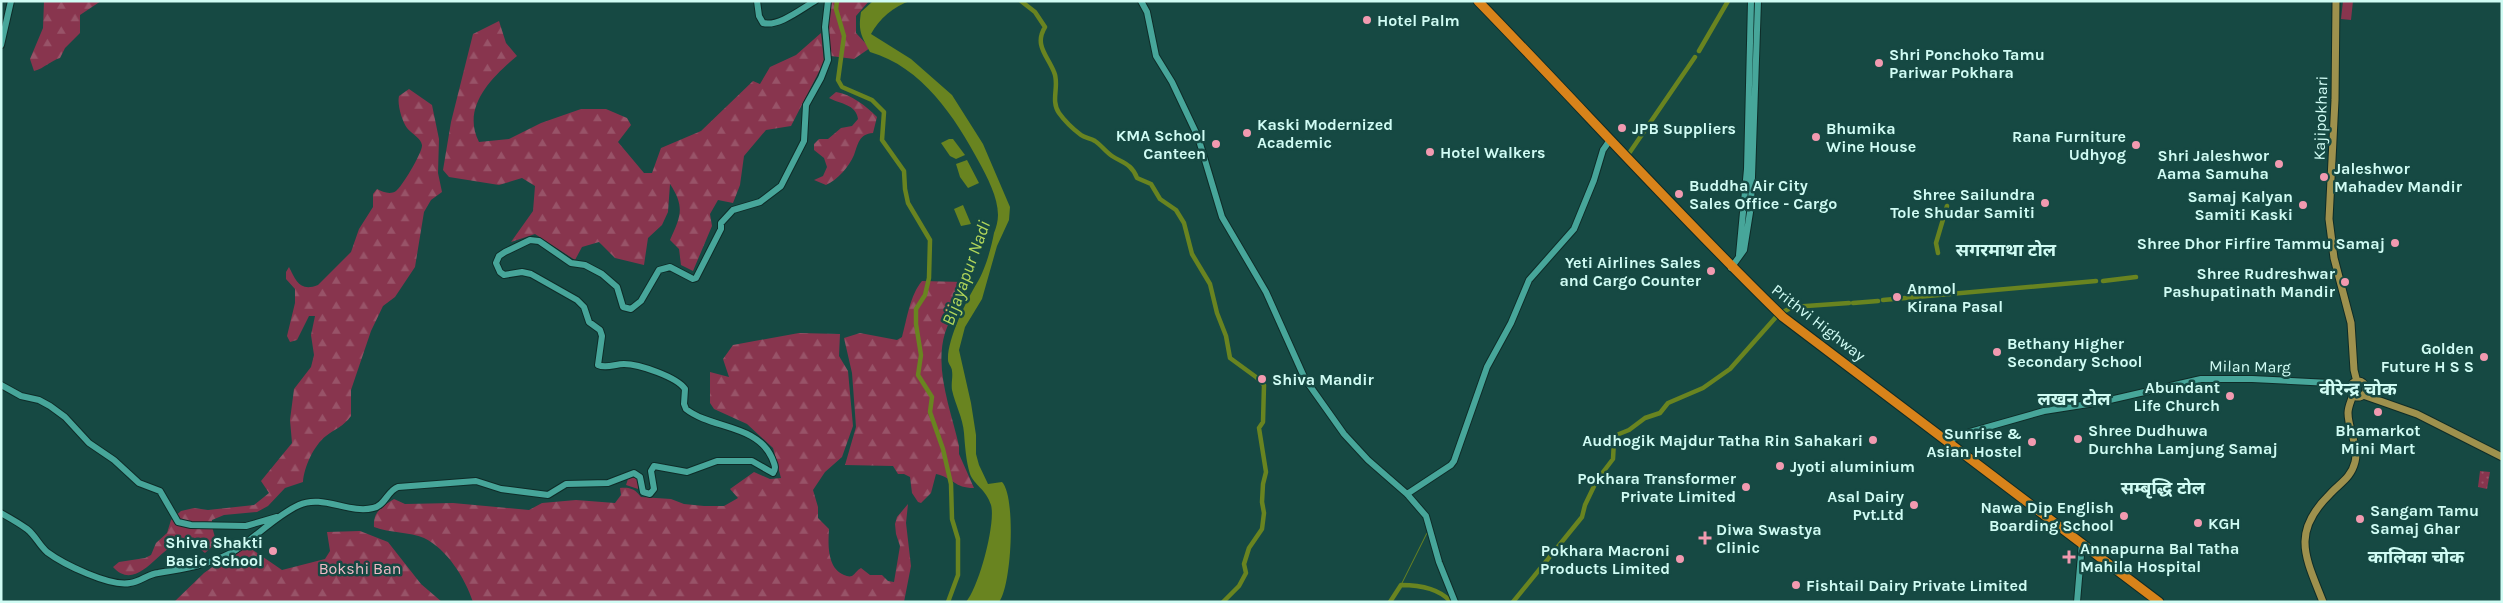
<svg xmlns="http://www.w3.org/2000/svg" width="2503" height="603" font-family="Karla,'Noto Sans Devanagari',sans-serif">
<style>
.green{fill:#88354e}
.forest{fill:url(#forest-firs)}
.park{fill:url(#park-dots)}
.water{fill:#698420}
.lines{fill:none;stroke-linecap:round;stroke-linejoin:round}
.stream{stroke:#698420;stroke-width:1}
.canal{stroke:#698420;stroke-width:4.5}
.secondary-casing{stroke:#0e2c28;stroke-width:8}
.primary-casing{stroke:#0e2c28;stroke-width:9}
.highway-casing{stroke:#0e2c28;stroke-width:11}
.secondary{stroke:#47a69a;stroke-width:6}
.primary{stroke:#9e914d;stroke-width:7}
.highway{stroke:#d8831a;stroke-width:9}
.poi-dot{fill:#f29ab0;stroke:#164943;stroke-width:2}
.labels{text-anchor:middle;stroke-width:5;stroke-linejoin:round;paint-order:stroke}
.poi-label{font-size:16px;font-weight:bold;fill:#d0fcf4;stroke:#164943;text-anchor:start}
.street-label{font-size:16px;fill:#d0fcf4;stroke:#164943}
.park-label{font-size:16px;fill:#f0bbc7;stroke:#164943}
.neighbourhood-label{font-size:18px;font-weight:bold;fill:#d0fcf4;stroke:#164943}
.water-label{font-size:18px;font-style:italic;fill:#b1d65a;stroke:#164943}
</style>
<defs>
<pattern id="forest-firs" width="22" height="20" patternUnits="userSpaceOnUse" patternTransform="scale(1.25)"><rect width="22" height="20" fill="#88354e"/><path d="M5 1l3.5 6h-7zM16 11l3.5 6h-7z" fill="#985368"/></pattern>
<pattern id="park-dots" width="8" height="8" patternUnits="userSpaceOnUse" patternTransform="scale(1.25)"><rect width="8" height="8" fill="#88354e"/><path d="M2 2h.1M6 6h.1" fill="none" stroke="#985368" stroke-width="1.8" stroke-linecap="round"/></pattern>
</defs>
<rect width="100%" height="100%" fill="#164943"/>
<path class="green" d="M 2343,1 L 2353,1 L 2351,20 L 2341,19 Z
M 629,476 L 638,479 L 638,489 L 626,485 Z"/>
<path class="forest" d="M 44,1 L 101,1 L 80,15 L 80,33 L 65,48 L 60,58 C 50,61 45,68 34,71 L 30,59 L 43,28 Z
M 831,1 L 869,1 L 856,16 L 856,33 L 870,48 L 854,59 L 831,56 L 828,26 Z
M 499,21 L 506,43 L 517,56 C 492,77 461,107 479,142 L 509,139 L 541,123 L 581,109 L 606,109 L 627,118 L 631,125 L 618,142 L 644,173 L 652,173 L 661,148 L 701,131 L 753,81 L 760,84 L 770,67 L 796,55 L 821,33 L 824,62 L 791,126 L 766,130 L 744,156 L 740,185 L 733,203 L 718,200 L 710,214 L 712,226 L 693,271 L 681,265 L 679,249 L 670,240 C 681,216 685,207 670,184 L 668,212 L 662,225 L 648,238 L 644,265 L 615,258 L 599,242 L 582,247 L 575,260 L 535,234 L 511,242 L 533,211 L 535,186 L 522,178 L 499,185 L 449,177 L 443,170 L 451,122 L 473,34 Z
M 409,89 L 432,105 L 439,139 L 438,173 L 442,192 L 431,200 L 424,212 L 415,267 L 395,297 L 383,306 L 371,331 L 351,390 L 351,416 C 344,426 335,429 326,436 C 314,445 304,467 303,482 L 285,488 L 268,506 L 257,512 L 224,515 L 212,520 C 211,536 223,539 205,553 C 201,550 195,543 190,541 C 165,534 140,597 113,567 L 119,562 L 145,558 L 151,555 L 156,543 L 167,533 L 171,520 L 181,511 L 194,508 L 208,510 L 254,505 L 269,493 L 261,481 L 292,443 L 290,420 L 294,389 L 311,367 L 314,355 L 311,335 L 315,316 L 309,316 L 297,340 L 290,342 L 287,336 L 295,303 L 295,289 L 286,279 L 286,272 L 289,267 C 296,281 300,292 318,285 L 351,252 L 359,229 L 373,207 L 373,194 L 377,189 C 383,192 390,195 396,191 C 401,188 423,152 422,145 C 421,138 412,134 407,128 C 402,121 397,105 399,96 Z
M 836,92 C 851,94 866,106 877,117 L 873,133 C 859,134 858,144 854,155 C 849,167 837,180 826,185 L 814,180 L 823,176 L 827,167 L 824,158 L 814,150 L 814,144 L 819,139 L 828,139 L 841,128 L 852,126 L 858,119 C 856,104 840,104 829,98 Z
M 922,281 L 964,282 L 968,288 C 964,304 950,316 945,333 C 934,369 951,410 959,446 L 959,454 L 974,488 C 954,488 954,478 936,474 L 931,493 L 921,503 L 918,502 L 912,493 L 910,477 L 904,474 L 898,474 L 893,466 L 845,465 L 856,427 L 852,373 L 844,338 L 860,333 L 897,340 L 902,337 C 907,319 910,295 922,281 Z
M 799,333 L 840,334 L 839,356 L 848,371 L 853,426 L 842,457 L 825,472 L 813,490 L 818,507 L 818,518 L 829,529 C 828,544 827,568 844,575 C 847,576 849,577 852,576 C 855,574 857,570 861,568 L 870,575 L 882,575 L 888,581 L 894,582 L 900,546 L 896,534 L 895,524 L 897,517 L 908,504 L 906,523 L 911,566 L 904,602 L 473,602 C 465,578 447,549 424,538 C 410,532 390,533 374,527 C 373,511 382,507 394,499 L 405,504 L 453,503 L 529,510 L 542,503 L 576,500 L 615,503 L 621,495 L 620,488 C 630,487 635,489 641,497 L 671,499 L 684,504 L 704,506 L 724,506 L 738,498 L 730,489 L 754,472 L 770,479 L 781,478 L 773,448 L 747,424 L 714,409 L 710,403 L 710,372 L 729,377 L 723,359 L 733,345 Z
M 360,531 L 388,542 L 421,584 L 442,602 L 174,602 L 204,573 L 244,544 L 282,570 L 325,559 L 330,551 L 327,532 Z"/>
<path class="park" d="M 2480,471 L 2490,472 L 2487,489 L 2478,487 Z"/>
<path class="water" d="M 873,1 L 910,1 C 894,6 879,19 871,34 L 911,59 L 952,95 L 983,144 L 1010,207 L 1009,220 L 997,246 L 982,299 L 965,327 L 959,350 L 971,403 L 976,435 L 976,454 L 979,465 L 988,484 L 1002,482 C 1016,496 1012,585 999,602 L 966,602 C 979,587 996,523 991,505 C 986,489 974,485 970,474 C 966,461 965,446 964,433 C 963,418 955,404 952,390 C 951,383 953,377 952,371 C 952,367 948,364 948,360 C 947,340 966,301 977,283 C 985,270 991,249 994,233 C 996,228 998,221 998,215 C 998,197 987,177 979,162 C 955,117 922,67 870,52 C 861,35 858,31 861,12 Z
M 949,139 L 953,139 L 965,155 L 956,159 L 950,156 L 941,143 Z
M 967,160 L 979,183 L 968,188 L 960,177 L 956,164 Z
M 963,205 L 971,224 L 961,226 L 954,209 Z"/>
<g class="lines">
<path class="stream" d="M 1401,585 L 1427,533"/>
<path class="canal" d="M 837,1 L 836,9 L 844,36 L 838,80 L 842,87 L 872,100 L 884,112 L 882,140 L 904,171 L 905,189 L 908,203 L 930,240 L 929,278 L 925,295 L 916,309 L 916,324 L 921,355 L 918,375 L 932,397 L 930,412 L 943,449 L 951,484 L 952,519 L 958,539 L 958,575 L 948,602
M 1021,1 L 1035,12 L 1045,27 C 1034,45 1047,55 1054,72 C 1060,85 1050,100 1059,113 C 1064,120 1073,129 1081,135 C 1085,138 1090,138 1095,141 C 1101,145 1106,152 1112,156 C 1123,163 1132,164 1137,178 L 1151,184 L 1160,199 L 1176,210 L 1184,223 L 1192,254 L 1210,284 L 1217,313 L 1226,336 L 1230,358 L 1256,377 L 1264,385 L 1263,422 L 1259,428 L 1266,472 L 1263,484 L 1262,502 L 1264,513 L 1262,529 L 1249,548 L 1244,564 L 1246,573 L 1239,586 L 1223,602
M 1699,51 L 1728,1
M 1630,152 L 1695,57
M 1938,253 L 1936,243 L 1947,206
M 2103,281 L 2136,277
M 1883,300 L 2096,281
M 1853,303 L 1878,301
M 1785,311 L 1792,307 L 1849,303
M 1390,602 L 1401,585 C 1418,585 1438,588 1450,601
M 1513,602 L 1582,517 L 1585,505 L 1597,480 L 1613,459 L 1614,441 L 1619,434 L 1629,430 L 1645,418 L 1660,413 L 1668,403 L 1703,388 L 1730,369 L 1776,317"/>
<g class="secondary-casing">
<path id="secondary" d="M 757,1 L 759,16 L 763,23 C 779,27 801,9 815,1
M 1141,1 L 1147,12 L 1156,56 L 1172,82 L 1198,137 L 1222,217 L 1266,292 L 1305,379 L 1344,434 L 1368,460 L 1407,494 L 1426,516 L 1439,562 L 1455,602
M 1,45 L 11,1
M 1739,255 L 1747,169 L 1751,1
M 1731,268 L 1744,250 L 1751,206 L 1758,1
M 1,385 L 21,396 L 39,400 L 50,406 L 65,417 L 89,443 L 114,460 L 139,483 L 160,491 L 178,522 L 191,525 L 246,526 L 277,517
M 1946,442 L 1970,432 L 2044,411 L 2101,402 L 2201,379 L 2252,379 L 2330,383 L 2351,388
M 1407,494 L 1451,465 L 1454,461 L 1487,367 L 1511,323 L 1529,280 L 1574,229 L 1594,180 L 1603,150 L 1610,140
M 1,513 C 10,518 19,523 27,529 C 35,535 39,545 47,552 C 63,564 110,587 130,583 C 140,582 148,574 158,573 C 183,569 208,565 231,553 C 255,539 273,517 299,505 C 322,494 349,514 373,508 C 385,506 387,491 398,487 L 476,481 L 501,489 L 548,495 L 566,484 L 608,483 L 634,473 L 640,477 L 643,492 L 650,494 L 654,489 L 651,471 L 654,466 L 687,472 L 717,461 L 752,461 L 773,473 C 777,467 774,464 772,458 C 757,424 711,429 686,409 L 684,404 L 685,389 C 677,377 639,364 624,364 C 615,364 606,369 598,365 L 602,336 L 600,330 L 589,322 L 584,307 L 577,300 L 531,274 L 522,272 L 504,275 L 500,272 L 496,263 L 499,256 L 505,252 L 530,240 L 539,241 L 571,263 L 585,265 L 602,274 L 617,287 L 623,307 L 631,309 L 641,301 L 659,270 L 670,267 L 693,279 L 696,278 L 721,229 L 721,223 L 733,210 L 760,202 L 781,186 L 804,141 L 806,105 L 821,78 L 828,60 L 825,27 L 828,1
M 2077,602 L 2082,543"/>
</g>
<g class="primary-casing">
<path id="primary" d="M 2336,1 L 2335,100 L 2329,219 L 2334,258 L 2351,323 L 2354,370 L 2357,382
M2350 389a8 8 0 1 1 16 0a8 8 0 1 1-16 0Z
M 2363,395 L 2417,414 L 2502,457
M 2323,602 C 2306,558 2290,533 2330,494 C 2340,483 2351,478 2355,462 C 2359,447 2348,429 2348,413 C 2348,407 2351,401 2353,395"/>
</g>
<g class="highway-casing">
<path id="highway" d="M 1478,1 C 1580,106 1678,215 1783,317 L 2159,602"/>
</g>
<use href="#secondary" class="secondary"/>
<use href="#primary" class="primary"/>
<use href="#highway" class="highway"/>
</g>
<g class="poi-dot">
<circle cx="1367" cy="20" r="5"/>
<circle cx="1879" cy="63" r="5"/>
<circle cx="1622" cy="128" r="5"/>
<circle cx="1247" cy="133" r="5"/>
<circle cx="1816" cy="137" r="5"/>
<circle cx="1216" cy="144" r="5"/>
<circle cx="2136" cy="145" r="5"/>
<circle cx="1430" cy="152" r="5"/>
<circle cx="2279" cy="164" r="5"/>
<circle cx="2324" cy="177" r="5"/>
<circle cx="1679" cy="194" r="5"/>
<circle cx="2045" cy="203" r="5"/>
<circle cx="2303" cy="205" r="5"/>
<circle cx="2395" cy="243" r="5"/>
<circle cx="1711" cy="271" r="5"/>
<circle cx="2345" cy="282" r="5"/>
<circle cx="1897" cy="297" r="5"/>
<circle cx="1997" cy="352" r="5"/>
<circle cx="2484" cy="357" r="5"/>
<circle cx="1262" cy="379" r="5"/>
<circle cx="2230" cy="396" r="5"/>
<circle cx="2378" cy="412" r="5"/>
<circle cx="2078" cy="439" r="5"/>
<circle cx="1873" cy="440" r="5"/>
<circle cx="2032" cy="442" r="5"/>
<circle cx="1780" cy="466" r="5"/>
<circle cx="1746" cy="487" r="5"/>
<circle cx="1914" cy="505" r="5"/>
<circle cx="2124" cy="516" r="5"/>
<circle cx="2360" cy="519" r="5"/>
<circle cx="2198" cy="523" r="5"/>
<path d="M1702.5 530.5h5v5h5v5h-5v5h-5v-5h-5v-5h5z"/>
<circle cx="273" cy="551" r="5"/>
<path d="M2066.5 549.5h5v5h5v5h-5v5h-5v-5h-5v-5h5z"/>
<circle cx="1680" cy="559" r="5"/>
<circle cx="1796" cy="585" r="5"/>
</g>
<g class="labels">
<g class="poi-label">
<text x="1377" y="26">Hotel Palm</text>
<text x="1889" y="60">Shri Ponchoko Tamu<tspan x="1889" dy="18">Pariwar Pokhara</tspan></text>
<text x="1257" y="130">Kaski Modernized<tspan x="1257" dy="18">Academic</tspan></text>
<text x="1632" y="134">JPB Suppliers</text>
<text x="1826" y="134">Bhumika<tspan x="1826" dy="18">Wine House</tspan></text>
<text x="1206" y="141" text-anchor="end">KMA School<tspan x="1206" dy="18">Canteen</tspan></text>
<text x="2126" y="142" text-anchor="end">Rana Furniture<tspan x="2126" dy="18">Udhyog</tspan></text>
<text x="1440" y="158">Hotel Walkers</text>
<text x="2269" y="161" text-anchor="end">Shri Jaleshwor<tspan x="2269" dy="18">Aama Samuha</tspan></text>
<text x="2334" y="174">Jaleshwor<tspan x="2334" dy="18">Mahadev Mandir</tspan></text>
<text x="1689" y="191">Buddha Air City<tspan x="1689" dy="18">Sales Office - Cargo</tspan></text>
<text x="2035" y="200" text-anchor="end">Shree Sailundra<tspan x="2035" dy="18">Tole Shudar Samiti</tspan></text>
<text x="2293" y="202" text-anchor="end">Samaj Kalyan<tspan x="2293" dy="18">Samiti Kaski</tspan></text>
<text x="2385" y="249" text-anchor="end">Shree Dhor Firfire Tammu Samaj</text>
<text x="1701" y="268" text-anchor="end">Yeti Airlines Sales<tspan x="1701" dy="18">and Cargo Counter</tspan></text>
<text x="2335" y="279" text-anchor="end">Shree Rudreshwar<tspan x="2335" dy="18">Pashupatinath Mandir</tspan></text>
<text x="1907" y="294">Anmol<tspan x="1907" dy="18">Kirana Pasal</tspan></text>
<text x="2007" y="349">Bethany Higher<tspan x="2007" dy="18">Secondary School</tspan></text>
<text x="2474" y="354" text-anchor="end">Golden<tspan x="2474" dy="18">Future H S S</tspan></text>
<text x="1272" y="385">Shiva Mandir</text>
<text x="2220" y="393" text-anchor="end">Abundant<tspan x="2220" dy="18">Life Church</tspan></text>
<text x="2088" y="436">Shree Dudhuwa<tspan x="2088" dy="18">Durchha Lamjung Samaj</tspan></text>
<text x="2378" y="436" text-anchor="middle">Bhamarkot<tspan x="2378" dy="18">Mini Mart</tspan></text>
<text x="2022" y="439" text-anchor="end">Sunrise &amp;<tspan x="2022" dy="18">Asian Hostel</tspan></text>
<text x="1863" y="446" text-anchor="end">Audhogik Majdur Tatha Rin Sahakari</text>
<text x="1790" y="472">Jyoti aluminium</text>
<text x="1736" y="484" text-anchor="end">Pokhara Transformer<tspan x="1736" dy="18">Private Limited</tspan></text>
<text x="1904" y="502" text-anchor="end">Asal Dairy<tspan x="1904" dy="18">Pvt.Ltd</tspan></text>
<text x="2114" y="513" text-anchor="end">Nawa Dip English<tspan x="2114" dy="18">Boarding School</tspan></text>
<text x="2370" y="516">Sangam Tamu<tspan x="2370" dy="18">Samaj Ghar</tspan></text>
<text x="2208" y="529">KGH</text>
<text x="1716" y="535">Diwa Swastya<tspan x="1716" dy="18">Clinic</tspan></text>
<text x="263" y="548" text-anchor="end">Shiva Shakti<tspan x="263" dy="18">Basic School</tspan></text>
<text x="2080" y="554">Annapurna Bal Tatha<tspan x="2080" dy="18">Mahila Hospital</tspan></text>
<text x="1670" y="556" text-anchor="end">Pokhara Macroni<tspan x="1670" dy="18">Products Limited</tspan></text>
<text x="1806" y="591">Fishtail Dairy Private Limited</text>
</g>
<g class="street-label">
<text transform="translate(2320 118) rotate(-88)" y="6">Kajipokhari</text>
<text transform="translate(1819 322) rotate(38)" y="6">Prithvi Highway</text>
<text transform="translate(2250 366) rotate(1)" y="6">Milan Marg</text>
</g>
<g class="park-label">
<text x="360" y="574">Bokshi Ban</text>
</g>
<g class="neighbourhood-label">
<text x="2006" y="256">सगरमाथा टोल</text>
<text x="2358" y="395">वीरेन्द्र चोक</text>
<text x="2074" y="405">लखन टोल</text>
<text x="2163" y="494">सम्बृद्धि टोल</text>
<text x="2416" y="563">कालिका चोक</text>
</g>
<g class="water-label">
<text transform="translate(966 273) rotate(-70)" y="6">Bijayapur Nadi</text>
</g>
</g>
<rect width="2503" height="603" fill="none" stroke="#d0fcf4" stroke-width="5"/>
</svg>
